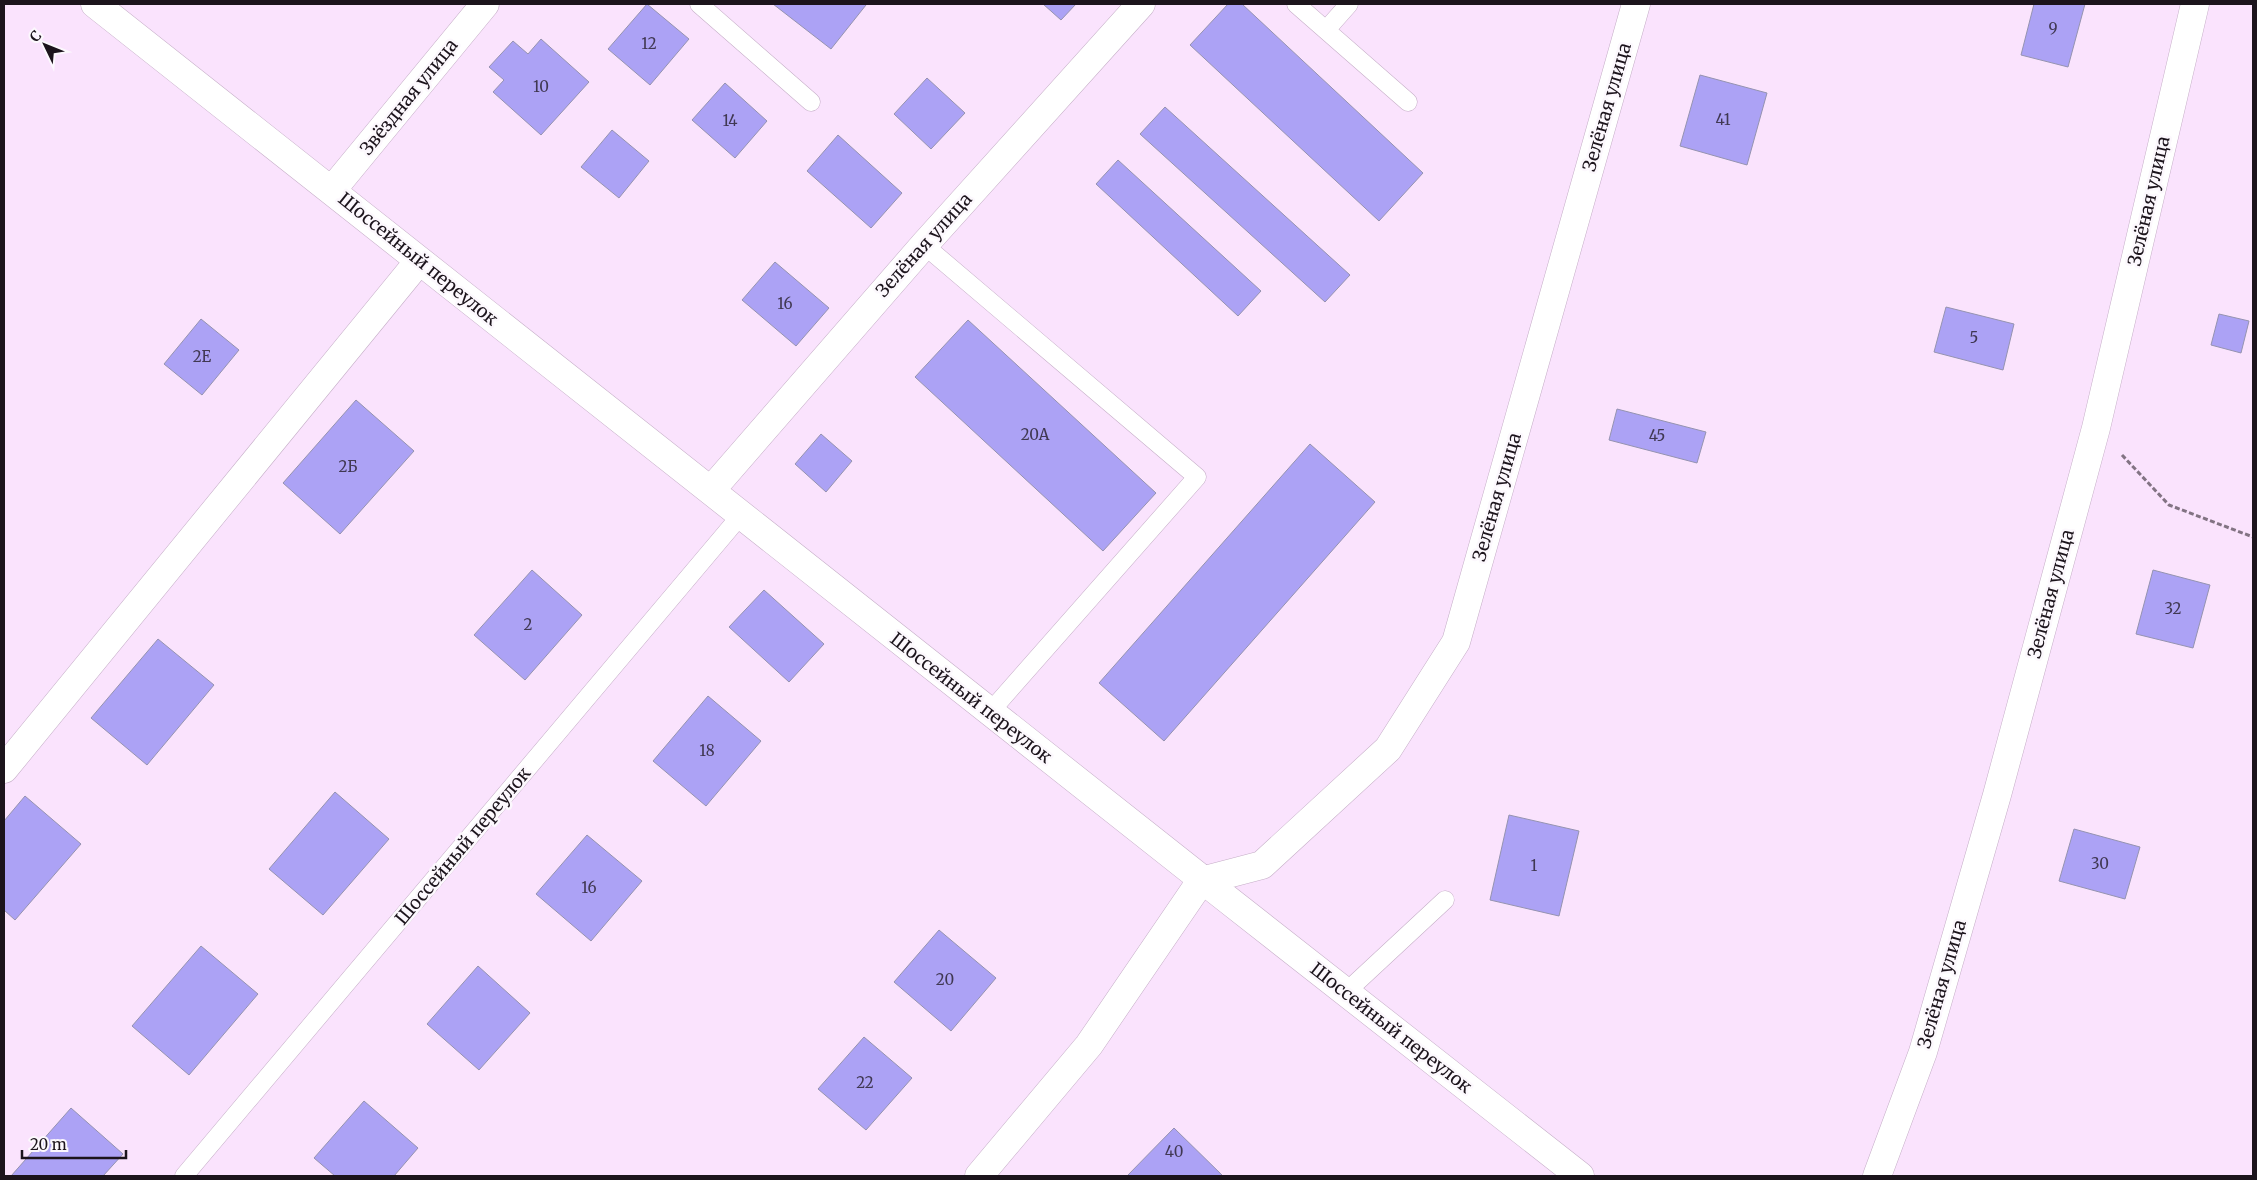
<svg xmlns="http://www.w3.org/2000/svg" width="2257" height="1180" font-family="Merriweather,serif">
<style>
.building{fill:#aca2f5;stroke:#9593b0}
.lines{fill:none;stroke-linecap:round;stroke-linejoin:round}
.lane-casing{stroke:#c5aec7;stroke-width:19}
.street-casing{stroke:#c5aec7;stroke-width:29}
.path{stroke:#827383;stroke-width:3;stroke-dasharray:5 2.5;stroke-linecap:butt}
.lane{stroke:#fff;stroke-width:18}
.street{stroke:#fff;stroke-width:28}
.labels{text-anchor:middle;stroke-width:5;stroke-linejoin:round;paint-order:stroke}
.number-label{font-size:15px;fill:#403852}
.street-label{font-size:18px;fill:#1c141c;stroke:#fcf8fd}
</style>
<rect width="100%" height="100%" fill="#fae3fd"/>
<path class="building" d="M 647,4 L 689,39 L 650,85 L 608,49 Z
M 773,4 L 864,4 L 866,5 L 831,49 Z
M 1043,4 L 1076,4 L 1061,20 Z
M 1228,4 L 1242,4 L 1423,173 L 1379,221 L 1190,45 Z
M 2034,4 L 2085,4 L 2068,67 L 2021,55 Z
M 541,39 L 589,82 L 541,135 L 493,92 L 504,80 L 489,67 L 513,41 L 528,54 Z
M 1700,75 L 1767,93 L 1747,165 L 1680,146 Z
M 927,78 L 965,113 L 931,149 L 894,114 Z
M 725,83 L 767,121 L 735,158 L 692,120 Z
M 1165,107 L 1350,275 L 1325,302 L 1140,134 Z
M 612,130 L 649,161 L 619,198 L 581,167 Z
M 838,135 L 902,193 L 871,228 L 807,171 Z
M 1118,160 L 1261,291 L 1238,316 L 1096,184 Z
M 775,262 L 829,308 L 796,346 L 742,300 Z
M 1946,307 L 2014,324 L 2003,370 L 1934,352 Z
M 2219,314 L 2249,321 L 2241,353 L 2211,345 Z
M 201,319 L 239,350 L 202,395 L 164,364 Z
M 968,320 L 1156,493 L 1103,551 L 915,377 Z
M 356,400 L 414,451 L 340,534 L 283,483 Z
M 1617,409 L 1706,432 L 1697,463 L 1609,440 Z
M 821,434 L 852,461 L 826,492 L 795,464 Z
M 1310,444 L 1375,502 L 1164,741 L 1099,683 Z
M 532,570 L 582,615 L 525,680 L 474,635 Z
M 2153,570 L 2210,585 L 2193,648 L 2136,634 Z
M 764,590 L 824,644 L 789,682 L 729,627 Z
M 158,639 L 214,685 L 147,765 L 91,718 Z
M 708,696 L 761,741 L 706,806 L 653,761 Z
M 335,792 L 389,839 L 323,915 L 269,869 Z
M 25,796 L 81,844 L 15,920 L 4,910 L 4,821 Z
M 1509,815 L 1579,831 L 1559,916 L 1490,900 Z
M 2074,829 L 2140,847 L 2125,899 L 2059,881 Z
M 587,835 L 642,881 L 591,941 L 536,894 Z
M 939,930 L 996,978 L 951,1031 L 894,982 Z
M 201,946 L 258,994 L 189,1075 L 132,1026 Z
M 478,966 L 530,1013 L 479,1070 L 427,1024 Z
M 864,1037 L 912,1078 L 866,1130 L 818,1089 Z
M 364,1101 L 418,1148 L 394,1176 L 335,1176 L 314,1158 Z
M 71,1108 L 123,1154 L 103,1176 L 11,1176 Z
M 1174,1128 L 1223,1176 L 1127,1176 Z"/>
<g class="lines">
<g class="lane-casing">
<path id="lane" d="M 699,4 L 811,102
M 1296,4 L 1408,102
M 1326,30 L 1349,4
M 924,245 L 1197,477 L 990,712
M 1345,993 L 1445,900
M 184,1176 L 741,515"/>
</g>
<g class="street-casing">
<path id="street" d="M 95,4 C 591,394 1083,788 1580,1176
M 332,190 L 485,4
M 712,489 L 924,245 L 1141,4
M 4,769 L 419,261
M 979,1176 L 1089,1045 L 1201,881 L 1262,865 L 1388,749 L 1456,642 L 1636,4
M 1877,1176 L 1923,1052 L 1997,795 L 2096,428 L 2195,4"/>
</g>
<path class="path" d="M 2122,455 L 2169,505 L 2253,537"/>
<use href="#lane" class="lane"/>
<use href="#street" class="street"/>
</g>
<g class="labels">
<g class="number-label">
<text x="2053" y="34">9</text>
<text x="649" y="49">12</text>
<text x="541" y="92">10</text>
<text x="1723" y="125">41</text>
<text x="730" y="126">14</text>
<text x="785" y="309">16</text>
<text x="1974" y="343">5</text>
<text x="202" y="362">2Е</text>
<text x="1035" y="440">20А</text>
<text x="1657" y="441">45</text>
<text x="348" y="472">2Б</text>
<text x="2173" y="614">32</text>
<text x="528" y="630">2</text>
<text x="707" y="756">18</text>
<text x="2100" y="869">30</text>
<text x="1534" y="871">1</text>
<text x="589" y="893">16</text>
<text x="945" y="985">20</text>
<text x="865" y="1088">22</text>
<text x="1174" y="1157">40</text>
</g>
<g class="street-label">
<text transform="translate(409 97) rotate(-51)" y="6">Звёздная улица</text>
<text transform="translate(1607 107) rotate(-74)" y="6">Зелёная улица</text>
<text transform="translate(2149 201) rotate(-77)" y="6">Зелёная улица</text>
<text transform="translate(924 245) rotate(-48)" y="6">Зелёная улица</text>
<text transform="translate(418 259) rotate(39)" y="6">Шоссейный переулок</text>
<text transform="translate(1497 497) rotate(-74)" y="6">Зелёная улица</text>
<text transform="translate(2051 594) rotate(-75)" y="6">Зелёная улица</text>
<text transform="translate(971 698) rotate(38)" y="6">Шоссейный переулок</text>
<text transform="translate(463 846) rotate(-50)" y="6">Шоссейный переулок</text>
<text transform="translate(1942 984) rotate(-74)" y="6">Зелёная улица</text>
<text transform="translate(1391 1028) rotate(38)" y="6">Шоссейный переулок</text>
</g>
</g>
<rect width="2257" height="1180" fill="none" stroke="#1c141c" stroke-width="10"/>
<g transform="translate(45 45) rotate(313)" stroke="#fcf8fd" stroke-width="4" paint-order="stroke">
<path d="M0-4L9 19L0 12L-9 19Z" fill="#1c141c"/>
<text y="-8" font-size="14" font-weight="bold" text-anchor="middle" fill="#1c141c">С</text>
</g>
<path d="M22 1150v8h104v-8" fill="none" stroke="#1c141c" stroke-width="2.5"/>
<text x="30" y="1150" font-size="15" fill="#1c141c" stroke="#fcf8fd" stroke-width="4" paint-order="stroke">20 m</text>
</svg>
